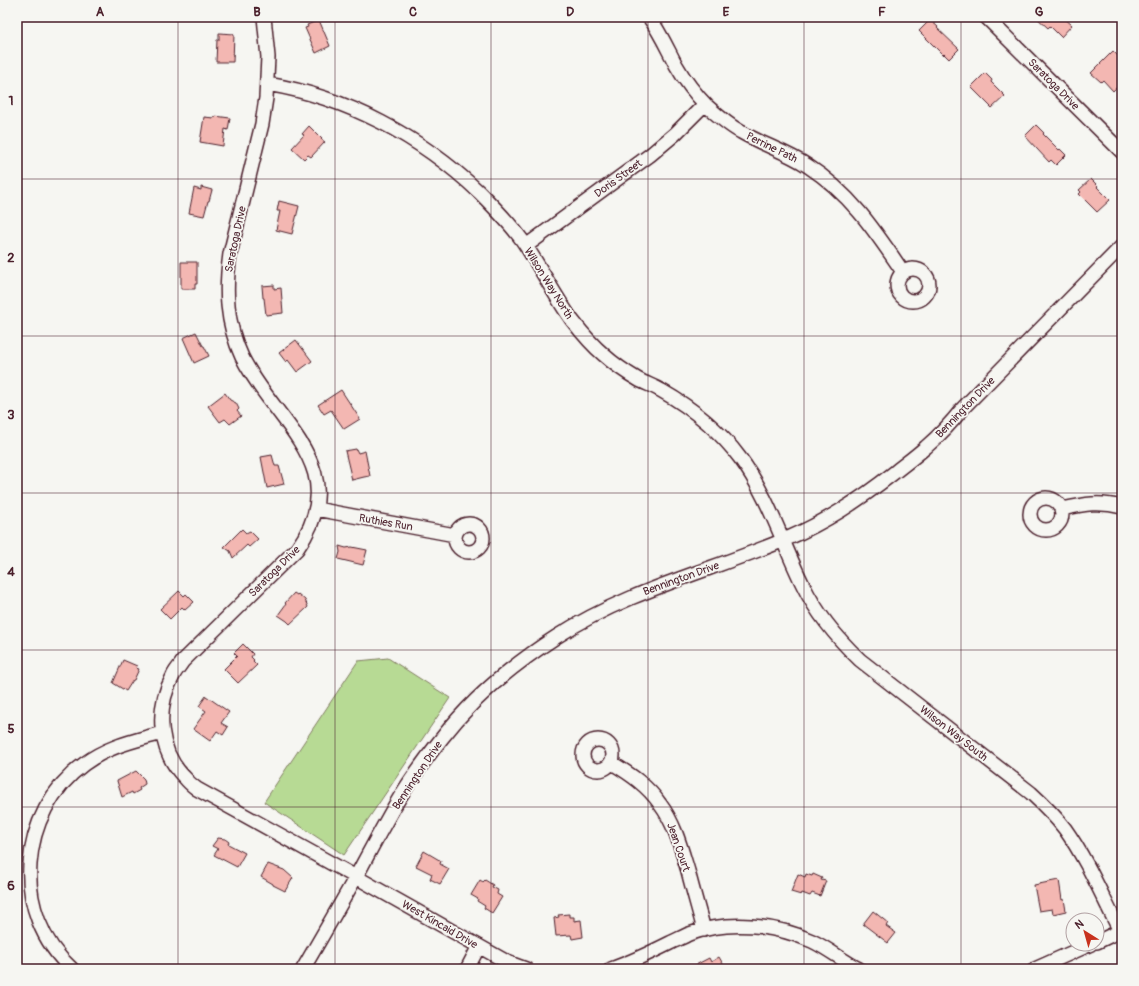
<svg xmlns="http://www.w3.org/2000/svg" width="1139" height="986" font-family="Pangolin,sans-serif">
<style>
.green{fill:#b7da94;stroke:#807c60}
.building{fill:#f3b7b2;stroke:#4a1f2b}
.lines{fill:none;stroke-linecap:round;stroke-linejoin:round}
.minor-casing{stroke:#4a1f2b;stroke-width:16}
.minor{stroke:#f6f6f2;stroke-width:13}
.grid{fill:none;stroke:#4a1f2b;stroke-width:1;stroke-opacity:0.55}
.labels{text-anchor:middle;stroke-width:3.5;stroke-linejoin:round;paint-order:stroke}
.street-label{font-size:11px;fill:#4a1f2b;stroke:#f6f6f2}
.neatline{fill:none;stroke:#4a1f2b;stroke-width:1.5}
.grid-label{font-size:13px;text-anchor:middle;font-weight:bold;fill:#4a1f2b}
</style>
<rect width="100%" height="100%" fill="#f6f6f2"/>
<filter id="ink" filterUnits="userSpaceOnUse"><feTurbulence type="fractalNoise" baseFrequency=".025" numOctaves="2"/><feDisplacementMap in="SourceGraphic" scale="8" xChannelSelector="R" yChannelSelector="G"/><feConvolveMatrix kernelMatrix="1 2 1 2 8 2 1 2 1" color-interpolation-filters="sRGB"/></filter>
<g filter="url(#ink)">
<path class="green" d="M 388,658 L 450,698 L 344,855 L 264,802 L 358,661 Z"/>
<path class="building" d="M 1036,17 L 1063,17 L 1072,25 L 1061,37 L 1050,26 L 1048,28 Z
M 319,20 L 330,46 L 316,53 L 305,28 L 308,27 L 307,25 Z
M 930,20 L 938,27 L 937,28 L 959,49 L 949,59 L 944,54 L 943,55 L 919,31 Z
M 219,33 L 234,34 L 233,62 L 216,62 L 217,40 L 219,40 Z
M 1113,51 L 1122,60 L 1122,82 L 1113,91 L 1103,80 L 1101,82 L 1091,73 Z
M 985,73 L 992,80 L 991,82 L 1005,96 L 992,108 L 971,87 Z
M 215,116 L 230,118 L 228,130 L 225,129 L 223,146 L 200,142 L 204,117 L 214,118 Z
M 1036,125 L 1044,133 L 1043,134 L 1059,150 L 1060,149 L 1066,155 L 1056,165 L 1051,160 L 1049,162 L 1025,136 Z
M 309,126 L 322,139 L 321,139 L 325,142 L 311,157 L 308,155 L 304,159 L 292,148 L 304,135 L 302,134 Z
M 1091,179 L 1098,186 L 1097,187 L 1110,200 L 1097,212 L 1079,194 L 1081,192 L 1079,190 Z
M 201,187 L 212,190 L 209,201 L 208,201 L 204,216 L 189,213 L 194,188 L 201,190 Z
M 279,201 L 299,206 L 292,234 L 276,230 L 280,211 L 277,211 Z
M 181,262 L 197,262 L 197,284 L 195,284 L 195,289 L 181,289 Z
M 274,285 L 274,289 L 281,288 L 283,313 L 266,315 L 264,298 L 263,298 L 262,286 Z
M 196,332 L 203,346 L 204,346 L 209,356 L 194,363 L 183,338 Z
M 296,340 L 312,361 L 297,372 L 288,360 L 286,362 L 279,353 Z
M 341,390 L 360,419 L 344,429 L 331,410 L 324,414 L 318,405 Z
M 225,393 L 230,400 L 236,403 L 239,409 L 237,411 L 241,416 L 230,424 L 225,419 L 220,422 L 208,406 Z
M 356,449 L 358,453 L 365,451 L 370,476 L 364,477 L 352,480 L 345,451 Z
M 272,455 L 275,466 L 279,466 L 284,484 L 267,488 L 261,457 Z
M 242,529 L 246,533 L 250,531 L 258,539 L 249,547 L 247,545 L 233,558 L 230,551 L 224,547 Z
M 339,546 L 346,548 L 352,547 L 367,550 L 363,565 L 338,559 L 340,552 Z
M 179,591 L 184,596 L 186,594 L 194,602 L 185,610 L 182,607 L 170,619 L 160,609 Z
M 294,593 L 297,595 L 298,594 L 305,600 L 308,607 L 290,624 L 287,621 L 278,615 L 286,604 L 285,603 Z
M 243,644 L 253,654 L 251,657 L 254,660 L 253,661 L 257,665 L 238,683 L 224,669 L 237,656 L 234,653 Z
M 123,660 L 137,666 L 136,668 L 139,669 L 134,680 L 133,680 L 126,691 L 113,683 Z
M 206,696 L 229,712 L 221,723 L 228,727 L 223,735 L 217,731 L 210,741 L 193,729 L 206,711 L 199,706 Z
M 136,771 L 144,779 L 145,784 L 139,788 L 140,790 L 133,794 L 132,792 L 122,797 L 117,781 Z
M 218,838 L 225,839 L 229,842 L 228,844 L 245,853 L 237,867 L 214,855 L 218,849 L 212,846 Z
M 424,851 L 441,861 L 440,864 L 449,869 L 440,884 L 430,879 L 432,874 L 416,866 Z
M 268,864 L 284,870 L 293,878 L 285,891 L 273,885 L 273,884 L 261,877 Z
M 798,874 L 805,877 L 806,874 L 812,876 L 813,874 L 822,878 L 821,880 L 826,881 L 820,896 L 812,893 L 810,896 L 802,893 L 801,895 L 791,892 Z
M 480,880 L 483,882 L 485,880 L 493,885 L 492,887 L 498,890 L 497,894 L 502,897 L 492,913 L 484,908 L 485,906 L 477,901 L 478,899 L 471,895 Z
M 1059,880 L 1062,900 L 1064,899 L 1066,911 L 1053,914 L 1052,909 L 1039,911 L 1034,885 Z
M 873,911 L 888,923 L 886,926 L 896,933 L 888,943 L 863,924 Z
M 569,914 L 569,917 L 574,917 L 574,921 L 581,920 L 583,937 L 572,939 L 571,935 L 556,936 L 554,918 L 559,917 L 558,915 Z
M 719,957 L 726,969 L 688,969 L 709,958 L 711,962 Z"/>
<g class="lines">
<g class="minor-casing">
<path id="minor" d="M 264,17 L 268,57 L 266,98 L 262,124 L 230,254 C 225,290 226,323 242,357 C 275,424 355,468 297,549 L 183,661 C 180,666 175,671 173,676 C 155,709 158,752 186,779 C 189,783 193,786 197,789 L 356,877 L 507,962 L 526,969
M 649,17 C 660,32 667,48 676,65 C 684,79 695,94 707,106 C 717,115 728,125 741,132 C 763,145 787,152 808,166 C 851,194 875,231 903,272
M 986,17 L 1122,152
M 267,84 C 347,97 421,137 479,192 C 494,207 510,223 522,240 C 540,266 554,295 572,320 C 582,333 592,345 604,355 C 615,365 627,373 639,380 C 647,384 655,387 662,391 C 692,408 720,431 740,458 C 769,497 782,543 803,585 C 817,614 837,638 860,660 L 1031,793 C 1043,804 1055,816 1065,829 C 1087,860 1103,898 1120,931
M 526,246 L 650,155 L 675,134 L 705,104
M897 285a16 16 0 1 1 32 0a16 16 0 1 1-32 0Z
M1030 514a16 16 0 1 1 32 0a16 16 0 1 1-32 0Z
M 316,509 L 455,535
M 1062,509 C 1085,504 1099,501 1122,507
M455 538a14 14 0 1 1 28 0a14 14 0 1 1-28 0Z
M583 755a15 15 0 1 1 30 0a15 15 0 1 1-30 0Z
M 612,763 C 630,774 648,786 660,804 C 675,824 681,848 688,871 C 693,891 699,911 704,930
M 1097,942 L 1122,930
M 72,969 C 10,914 18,812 84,764 C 108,746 134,741 162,733
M 303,969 C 321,938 339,907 357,875 C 371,849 385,822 400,797 C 413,776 427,757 442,738 C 473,698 514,664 556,637 C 627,591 707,572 784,540 C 826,522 858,501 895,472 C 905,464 916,456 926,447 C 940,435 952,422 963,408 L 1122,246
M 467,969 L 479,946
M 611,969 C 631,962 650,953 670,943 C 676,940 683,937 689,934 C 728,920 774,924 812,941 C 829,949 843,961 859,969
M 1035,969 L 1091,944"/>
</g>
<use href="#minor" class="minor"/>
</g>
</g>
<path class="grid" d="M 178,17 L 178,969M 335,17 L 335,969M 491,17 L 491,969M 648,17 L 648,969M 804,17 L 804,969M 961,17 L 961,969M 17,179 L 1122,179M 17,336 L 1122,336M 17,493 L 1122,493M 17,650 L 1122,650M 17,807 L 1122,807"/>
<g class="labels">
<g class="street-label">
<text transform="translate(1054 84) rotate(45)" y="4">Saratoga Drive</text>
<text transform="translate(772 147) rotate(26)" y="4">Perrine Path</text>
<text transform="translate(618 178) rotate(-36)" y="4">Doris Street</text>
<text transform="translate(235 239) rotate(-78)" y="4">Saratoga Drive</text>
<text transform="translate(549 283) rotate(58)" y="4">Wilson Way North</text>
<text transform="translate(965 407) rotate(-46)" y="4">Bennington Drive</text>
<text transform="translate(386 522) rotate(10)" y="4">Ruthies Run</text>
<text transform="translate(274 571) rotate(-45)" y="4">Saratoga Drive</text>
<text transform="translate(681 578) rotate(-20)" y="4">Bennington Drive</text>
<text transform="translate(954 733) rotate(38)" y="4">Wilson Way South</text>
<text transform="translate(417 775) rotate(-56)" y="4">Bennington Drive</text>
<text transform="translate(679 847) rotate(71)" y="4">Jean Court</text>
<text transform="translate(440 924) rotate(30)" y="4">West Kincaid Drive</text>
</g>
</g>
<rect width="1139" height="986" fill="none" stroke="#f6f6f2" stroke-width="44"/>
<g transform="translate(1085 932) rotate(323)"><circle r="19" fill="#f6f6f2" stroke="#b1a0a2"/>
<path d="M0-3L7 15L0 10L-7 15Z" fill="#c8321e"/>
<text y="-6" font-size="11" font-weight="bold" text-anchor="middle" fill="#4a1f2b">N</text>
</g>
<rect x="22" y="22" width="1095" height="942" class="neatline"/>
<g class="grid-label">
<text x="100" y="16">A</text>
<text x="257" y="16">B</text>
<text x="413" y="16">C</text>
<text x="570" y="16">D</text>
<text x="726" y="16">E</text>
<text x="882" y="16">F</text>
<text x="1039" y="16">G</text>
<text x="11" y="105">1</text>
<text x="11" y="262">2</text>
<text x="11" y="419">3</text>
<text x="11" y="576">4</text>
<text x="11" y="733">5</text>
<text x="11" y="890">6</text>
</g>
</svg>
